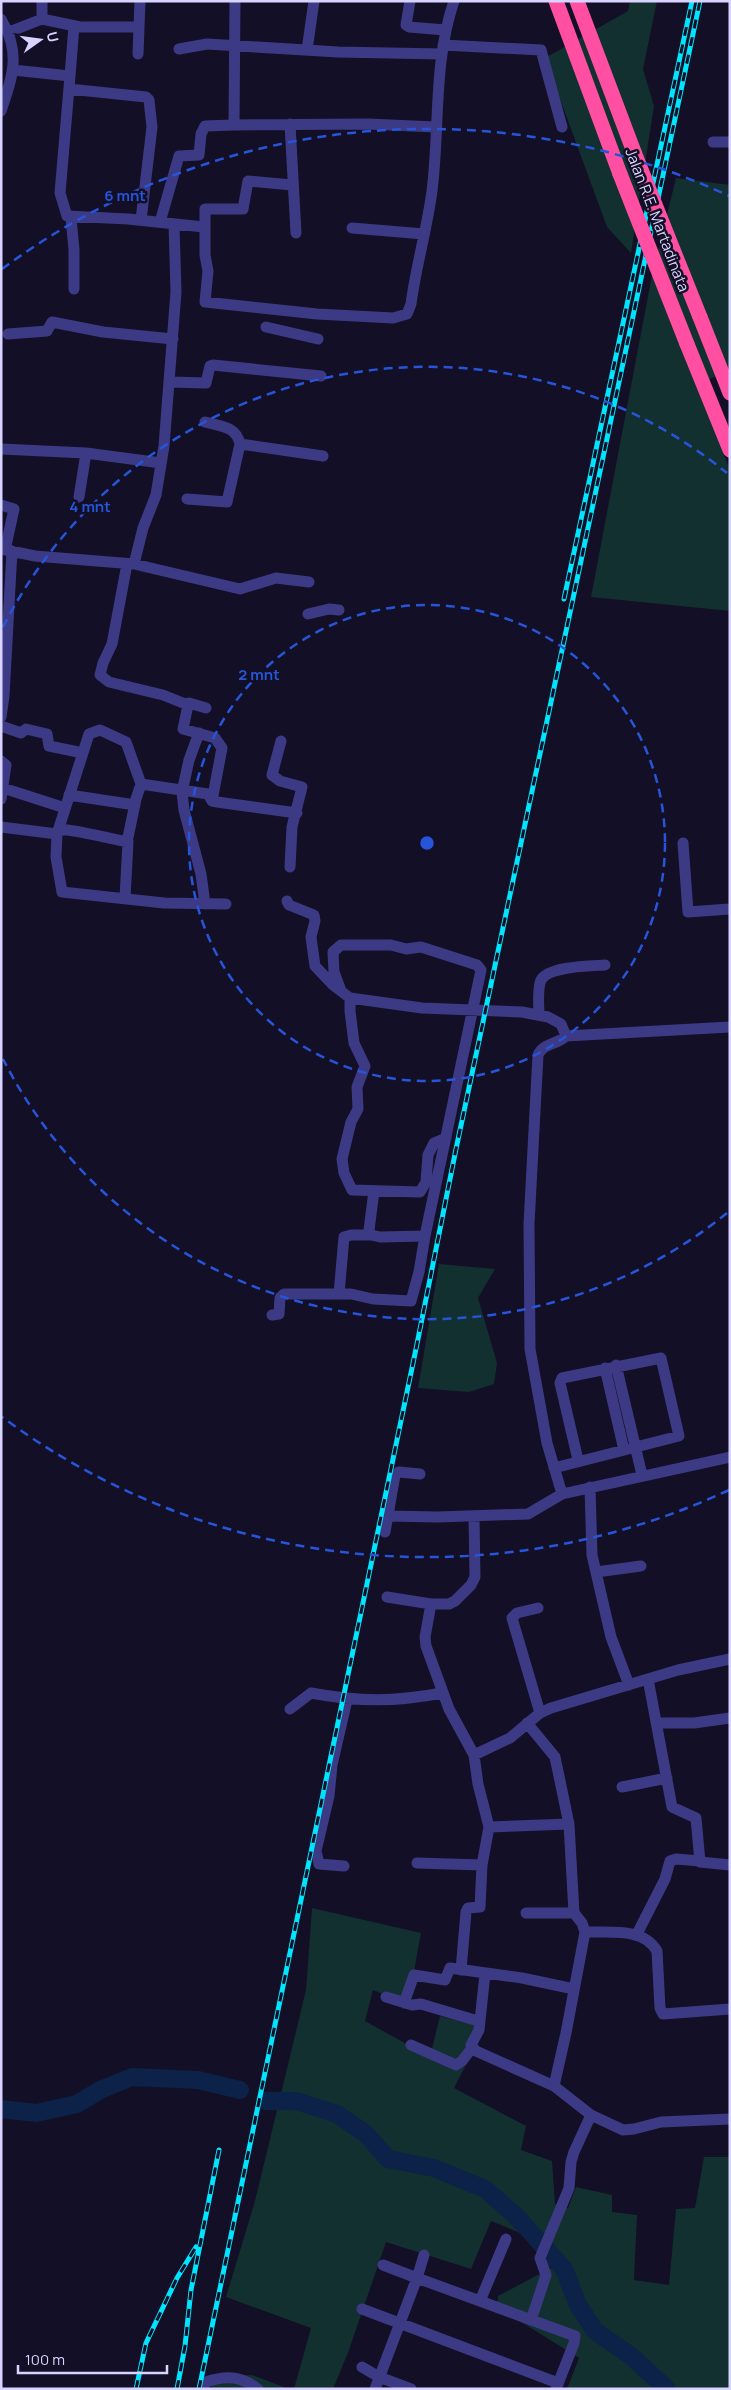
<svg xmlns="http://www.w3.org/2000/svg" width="731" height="2390" font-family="Manrope,sans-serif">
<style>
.green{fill:#12302f}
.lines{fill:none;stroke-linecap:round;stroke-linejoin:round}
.river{stroke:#0c2248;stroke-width:18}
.street{stroke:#3d3a85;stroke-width:11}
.highway{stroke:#ff4fa3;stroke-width:15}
.rail-casing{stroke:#00e5ff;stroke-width:5}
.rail{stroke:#130f26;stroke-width:3;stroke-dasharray:9;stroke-linecap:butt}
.highway-bridge{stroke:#ff4fa3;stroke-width:15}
.ring{fill:none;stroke:#2655da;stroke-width:2.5;stroke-dasharray:9 6}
.labels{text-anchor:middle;stroke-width:5;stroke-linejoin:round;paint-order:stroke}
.street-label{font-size:15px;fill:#d9d4ff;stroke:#130f26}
.centre{fill:#2655da;stroke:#130f26;stroke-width:2.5}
.ring-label{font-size:15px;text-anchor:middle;font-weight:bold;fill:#2655da;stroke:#130f26;stroke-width:5;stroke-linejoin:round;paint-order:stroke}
</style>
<rect width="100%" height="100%" fill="#130f26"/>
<path class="green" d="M 630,1 L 657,1 L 643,69 L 654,106 L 631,253 L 607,227 L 545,58 L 628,11 Z
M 676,178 L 730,185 L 730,370 L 696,385 L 730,470 L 730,611 L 591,597 L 652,275 Z
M 439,1264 L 495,1269 L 478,1298 L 497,1363 L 494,1384 L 469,1392 L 418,1388 Z
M 312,1908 L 421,1933 L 408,2004 L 373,1990 L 365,2021 L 430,2057 L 440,2016 L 485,2028 L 454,2088 L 526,2126 L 521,2150 L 552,2161 L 555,2204 L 568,2208 L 576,2187 L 612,2195 L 612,2212 L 637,2215 L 634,2280 L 669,2285 L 676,2209 L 695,2208 L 704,2157 L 730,2157 L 730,2389 L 567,2389 L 579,2358 L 497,2307 L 498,2296 L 551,2268 L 555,2247 L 491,2221 L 471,2269 L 386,2242 L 349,2350 L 333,2389 L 294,2389 L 311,2328 L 226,2297 L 255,2201 L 306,1990 Z
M 252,2375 L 289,2389 L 211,2389 L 213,2376 Z"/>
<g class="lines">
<path class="river" d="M 265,2101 L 296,2101 L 337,2114 L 366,2134 L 388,2159 L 434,2168 L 485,2189 L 515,2215 L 564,2269 L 578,2305 L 595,2331 L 631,2356 L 667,2389
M 1,2109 L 36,2113 L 77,2104 L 100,2090 L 132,2077 L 198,2080 L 240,2090"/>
<path class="street" d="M 235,1 L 234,125 L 368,124 L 435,127
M 410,1 L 406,25 L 409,27 L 445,30
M 1,19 C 21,52 13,76 1,111
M 42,19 L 42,1
M 9,32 L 42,19 L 80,27 L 139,27
M 443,45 L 541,50 L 562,127
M 179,49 L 207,44 L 338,52 L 441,54
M 307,50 L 314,1
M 138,54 L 140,1
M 13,70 L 70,76 L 60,193 L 67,216 L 128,219 L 204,227
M 70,76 L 74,26
M 69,89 L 146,97 L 149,100 L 152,127 L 141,220
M 290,124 L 296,233
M 713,142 L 730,142
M 292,185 L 248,181 L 243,209 L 205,209 L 205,255 L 208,271 L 205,302 L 317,314 L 393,318 L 407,314 L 411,304 C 416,266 427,229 432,191 C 440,127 433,63 454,1
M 71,218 L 74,250 L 74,289
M 160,222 L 179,156 L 199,155 L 201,134 L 205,126 L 234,125
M 352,228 L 424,234
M 266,327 L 318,339
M 8,334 L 47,331 L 52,322 L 103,332 L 173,339
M 170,382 L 206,383 L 210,366 L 213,365 L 321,376
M 205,422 C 220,426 236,426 240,444 L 323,456
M 1,449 L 86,453 L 161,463
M 79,497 L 86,453
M 187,499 L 227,502 L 240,444
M 1,505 L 14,509 L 5,550
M 1,549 L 35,556 L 134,564 L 240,589 L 276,578 L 309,582
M 127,564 L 112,644 L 103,663 L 100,675 L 109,682 L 163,695 L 188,705 L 183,729 L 215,738 L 222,748 L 212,801
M 134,564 L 143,528 L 156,495 L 164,446 L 176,292 L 174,224
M 308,614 L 329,609 L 339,610
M 188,705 L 189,703 L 206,708
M 1,717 L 4,696 L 12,551
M 1,726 L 21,733 L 26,729 L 47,734 L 49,746 L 83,753
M 199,733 L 189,760 L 182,792 L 184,810 L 201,874 L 205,904
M 281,741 L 272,775 L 280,781 L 302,787 L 292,827 L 290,867
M 1,761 L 6,765 L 1,799
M 3,788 L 65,808
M 69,795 L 135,805
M 1,827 L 57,834
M 59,829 C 83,831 105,838 128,842 L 125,898
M 127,842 L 136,799 L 141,784
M 683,843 L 688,912 L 730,909
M 287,901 L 289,905 L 314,915 L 315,921 L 311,937 L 315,966 L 333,985 L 350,998 L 422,1008 L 522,1012 L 548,1017 L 561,1024 L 566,1036
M 226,904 L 164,903 L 62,892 L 56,857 L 57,834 L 89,734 L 100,730 L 126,742 L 141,784 L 208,794 L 212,801 L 217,802 L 297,813
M 350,998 L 350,1011 L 354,1043 L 365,1066 L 357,1087 L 358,1109 L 351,1122 L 342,1159 L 344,1173 L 352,1190 L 420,1192 L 426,1182 L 428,1155 L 434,1143 L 446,1138
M 539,1015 C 539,1006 537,989 541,980 C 549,966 591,966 605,965
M 374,1191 L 369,1230 L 371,1235 L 380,1237 L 425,1236
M 339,1294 L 344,1237 L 351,1235 L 371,1235
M 272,1315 L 279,1314 L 280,1298 L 284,1294 L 351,1294 L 373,1299 L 411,1301 L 419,1272 L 425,1236 L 481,970 L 477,965 L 421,947 L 406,949 L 391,945 L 341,945 L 333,952 L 334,972 L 341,991
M 616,1365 L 642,1475
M 605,1368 L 624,1450
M 554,1468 L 679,1436 L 661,1358 L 562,1378 L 560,1383 L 578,1460
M 590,1487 L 592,1555 L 611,1637 L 629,1685
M 562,1494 L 547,1443 L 530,1349 L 529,1224 L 538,1055 C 543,1043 557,1045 566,1036 L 730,1027
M 387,1516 L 438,1517 L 528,1514 L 562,1494 L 730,1457
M 385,1532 L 395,1475 L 399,1472 L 420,1474
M 596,1572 L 641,1566
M 387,1597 L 431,1604 L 449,1604 L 455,1601 L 471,1585 L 475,1577 L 474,1516
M 431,1604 L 425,1637 L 426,1646 L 449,1709 L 474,1755 L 478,1784 L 489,1827 L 482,1865 L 480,1907 L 468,1908 L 466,1912 L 461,1970
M 538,1608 L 517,1613 L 512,1618 L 540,1713
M 648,1679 L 672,1807 L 696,1818 L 700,1862 L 730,1865
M 290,1709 L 311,1693 C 359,1702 395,1702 442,1693
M 527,1723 L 555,1757 L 569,1824 L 574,1913 L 582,1923 L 585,1932 C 609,1933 643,1927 657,1951 L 660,2008 L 663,2014 L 730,2009
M 657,1723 L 694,1723 L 730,1718
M 474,1755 L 510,1738 L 540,1713 L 551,1708 L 678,1670 L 730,1659
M 622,1787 L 667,1778
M 489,1827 L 569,1824
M 417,1863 L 482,1865
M 344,1866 L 319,1864 L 316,1851 L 329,1796 L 332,1765 L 347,1700
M 526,1913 L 574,1913
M 637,1934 L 665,1879 L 670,1861 L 676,1859 L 700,1861
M 485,1974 L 479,2030 L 471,2045 L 476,2051 L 554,2086 L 591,2115 L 623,2130 L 634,2129 L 661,2122 L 730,2119
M 386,1997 L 412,2005 L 421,2004 L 478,2021
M 404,2003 L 414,1975 L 445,1980 L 450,1968 L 522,1978 L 574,1989
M 411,2045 L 456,2065 L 462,2061 L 472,2048
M 554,2086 L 566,2033 L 585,1932
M 383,2265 L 417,2278 L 424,2255
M 480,2301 L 575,2336 L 574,2343 L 556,2389
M 362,2309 L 558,2383
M 531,2320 L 546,2275 L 540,2258 L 569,2188 L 571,2162 L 574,2152 L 591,2115
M 362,2367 L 379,2377 L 411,2389
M 204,2389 L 206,2382 C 226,2375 241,2376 258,2389
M 375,2389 L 417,2278 L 480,2301 L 506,2239"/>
<path class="highway" d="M 556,1 L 620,174
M 577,1 L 634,152
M 700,317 L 730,393
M 687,344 L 730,450"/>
<g class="rail-casing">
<path id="rail" d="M 564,599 L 692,1
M 136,2389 L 146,2343 L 177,2278 L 196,2247
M 177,2389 L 185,2346 L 191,2290 L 219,2150
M 199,2389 L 417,1344 L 456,1149 L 700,1"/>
</g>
<use href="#rail" class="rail"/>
<path class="highway-bridge" d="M 634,152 L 700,317
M 620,174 L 687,344"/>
</g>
<g class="ring">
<circle cx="427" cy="843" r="238"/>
<path d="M727 1213A476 476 0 0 1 3 1059M3 627A476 476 0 0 1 727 473"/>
<path d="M729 1490A714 714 0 0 1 2 1417M2 269A714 714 0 0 1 729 196"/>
</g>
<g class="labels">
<g class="street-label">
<text transform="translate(657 220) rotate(69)" y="5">Jalan R.E. Martadinata</text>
</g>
</g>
<circle cx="427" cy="843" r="8" class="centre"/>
<g class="ring-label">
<text x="125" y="201">6 mnt</text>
<text x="90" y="512">4 mnt</text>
<text x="259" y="680">2 mnt</text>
</g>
<rect width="731" height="2390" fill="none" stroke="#d9d4ff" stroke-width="5"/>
<g transform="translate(40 40) rotate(76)" stroke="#130f26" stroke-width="4" paint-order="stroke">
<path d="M0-4L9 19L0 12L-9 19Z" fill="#d9d4ff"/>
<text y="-8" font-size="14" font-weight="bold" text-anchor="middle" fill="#d9d4ff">U</text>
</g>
<path d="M18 2365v8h149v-8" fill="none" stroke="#d9d4ff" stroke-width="2.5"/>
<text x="25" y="2365" font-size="15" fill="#d9d4ff" stroke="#130f26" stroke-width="4" paint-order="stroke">100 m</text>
</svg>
